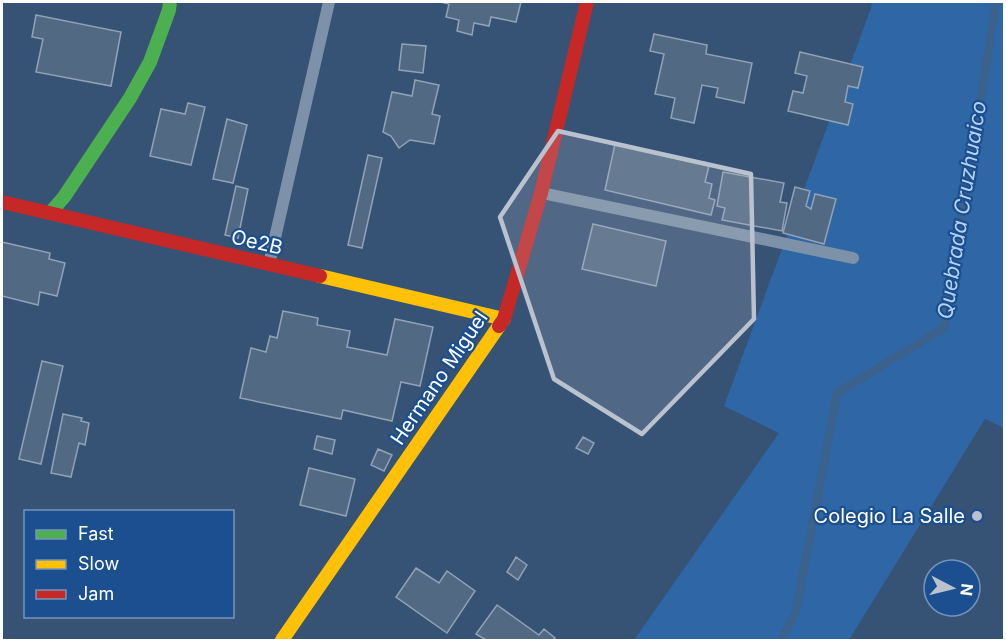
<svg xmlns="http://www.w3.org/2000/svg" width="1006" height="642" font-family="Inter,sans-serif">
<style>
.green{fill:#2f66a5}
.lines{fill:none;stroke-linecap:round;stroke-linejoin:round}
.stream{stroke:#3b618d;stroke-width:8}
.building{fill:#526984;stroke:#92a2b6;stroke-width:1.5}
.lane{stroke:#7d92a8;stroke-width:12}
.fast{stroke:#4caf50;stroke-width:14}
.slow{stroke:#ffc107;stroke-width:14}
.jam{stroke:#c62828;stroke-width:14}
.marked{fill:#b9c2ce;fill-opacity:0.2;stroke:#b9c2ce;stroke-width:4.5;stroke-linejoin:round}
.poi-dot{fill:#b9c2ce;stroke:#1b4f8f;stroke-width:2}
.labels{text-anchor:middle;stroke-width:4.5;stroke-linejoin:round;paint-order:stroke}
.street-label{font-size:20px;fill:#fff;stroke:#1b4f8f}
.poi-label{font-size:20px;fill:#fff;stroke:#1b4f8f;text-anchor:end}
.water-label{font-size:21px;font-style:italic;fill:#b5d3f5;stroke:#1b4f8f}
</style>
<rect width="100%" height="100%" fill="#365274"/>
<path class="green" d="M 872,2 L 1004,2 L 1004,428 L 985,419 L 849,640 L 634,640 L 779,433 L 724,406 L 871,8 Z"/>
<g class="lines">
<path class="stream" d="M 781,640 L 796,611 L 837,393 L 944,328 L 996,2"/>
</g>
<path class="building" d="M 440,2 L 521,2 L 516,22 L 491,17 L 489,26 L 474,23 L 472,35 L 457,31 L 459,20 L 446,17 L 449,4 Z
M 36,15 L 121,32 L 111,86 L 36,72 L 43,39 L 32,37 Z
M 654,34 L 707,45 L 706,54 L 752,63 L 744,103 L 716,97 L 718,88 L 702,85 L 694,123 L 671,118 L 675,98 L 655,94 L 664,54 L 650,51 Z
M 402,44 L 426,46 L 423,73 L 399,70 Z
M 800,52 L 863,67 L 858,88 L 848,86 L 845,102 L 853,104 L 848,125 L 788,111 L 793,91 L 803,93 L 807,76 L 795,73 Z
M 415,80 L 439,85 L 432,114 L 440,116 L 434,144 L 410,140 L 399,148 L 391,136 L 383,132 L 392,92 L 412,96 Z
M 188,103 L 205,107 L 191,165 L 150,156 L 161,109 L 185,114 Z
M 227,119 L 247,125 L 233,183 L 213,179 Z
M 615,144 L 709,166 L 705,182 L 712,184 L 709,198 L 715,200 L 711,215 L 605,190 Z
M 368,155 L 382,158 L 362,248 L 348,245 Z
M 723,172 L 784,183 L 780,202 L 787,203 L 782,231 L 722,220 L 725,208 L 717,206 Z
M 236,186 L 248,189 L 238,238 L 225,235 Z
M 795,187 L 810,191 L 806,206 L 811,209 L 815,194 L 836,199 L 824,244 L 783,233 Z
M 593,224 L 666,241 L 656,286 L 582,269 Z
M 2,242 L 50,253 L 49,259 L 65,263 L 57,296 L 40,292 L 38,305 L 2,296 Z
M 283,311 L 318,318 L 317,325 L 350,331 L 347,347 L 387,355 L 395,319 L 433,327 L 420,386 L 401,382 L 392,421 L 343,410 L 341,419 L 240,398 L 251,348 L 266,352 L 270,336 L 277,338 Z
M 42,361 L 63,366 L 41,464 L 19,459 Z
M 63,414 L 82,418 L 81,421 L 89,423 L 85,445 L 79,443 L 71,477 L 51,473 Z
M 317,436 L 335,440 L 332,454 L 314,449 Z
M 583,437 L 594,443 L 588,454 L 576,448 Z
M 378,449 L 392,455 L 384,471 L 371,465 Z
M 309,468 L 355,479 L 346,516 L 300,505 Z
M 516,557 L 527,565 L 518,580 L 507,572 Z
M 416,568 L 439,583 L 447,571 L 475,591 L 447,633 L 396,597 Z
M 497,605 L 539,635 L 544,629 L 555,638 L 553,640 L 486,640 L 476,634 Z"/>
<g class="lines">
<path class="lane" d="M 542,193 L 853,258
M 269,264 L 329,2"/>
<path class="fast" d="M 50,213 L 64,197 L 130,98 L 150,62 L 169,10 L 170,2"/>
<path class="slow" d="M 320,276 L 504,319
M 282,640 L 499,326"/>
<path class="jam" d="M 2,202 L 320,276
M 499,326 L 504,319 L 541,193 L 587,2"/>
</g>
<path class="marked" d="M 558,131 L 751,174 L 754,319 L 642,434 L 554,379 L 500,217 Z"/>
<circle class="poi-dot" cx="977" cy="516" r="6"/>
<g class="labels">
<g class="street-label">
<text transform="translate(257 242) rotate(13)" y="7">Oe2B</text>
<text transform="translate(439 378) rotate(-56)" y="7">Hermano Miguel</text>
</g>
<g class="poi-label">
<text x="965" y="523">Colegio La Salle</text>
</g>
<g class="water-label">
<text transform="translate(962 210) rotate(-81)" y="7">Quebrada Cruzhuaico</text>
</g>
</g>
<rect width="1006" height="642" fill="none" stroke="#ffffff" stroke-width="6"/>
<rect x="24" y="510" width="210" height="108" fill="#1b4f8f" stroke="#7695bc" stroke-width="1.5"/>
<rect x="36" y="530" width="30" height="9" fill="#4caf50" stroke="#7695bc" stroke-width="1.5"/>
<text x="78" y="540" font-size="18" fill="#ffffff">Fast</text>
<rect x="36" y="560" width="30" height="9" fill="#ffc107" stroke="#7695bc" stroke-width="1.5"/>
<text x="78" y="570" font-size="18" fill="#ffffff">Slow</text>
<rect x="36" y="590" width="30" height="9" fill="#c62828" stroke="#7695bc" stroke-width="1.5"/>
<text x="78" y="600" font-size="18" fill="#ffffff">Jam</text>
<g transform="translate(952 588) rotate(97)"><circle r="28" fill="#1b4f8f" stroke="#7695bc" stroke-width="1.5"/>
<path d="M0-4.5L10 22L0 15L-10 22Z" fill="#b9c2ce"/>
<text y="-9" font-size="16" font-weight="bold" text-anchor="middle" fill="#ffffff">N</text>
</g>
</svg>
